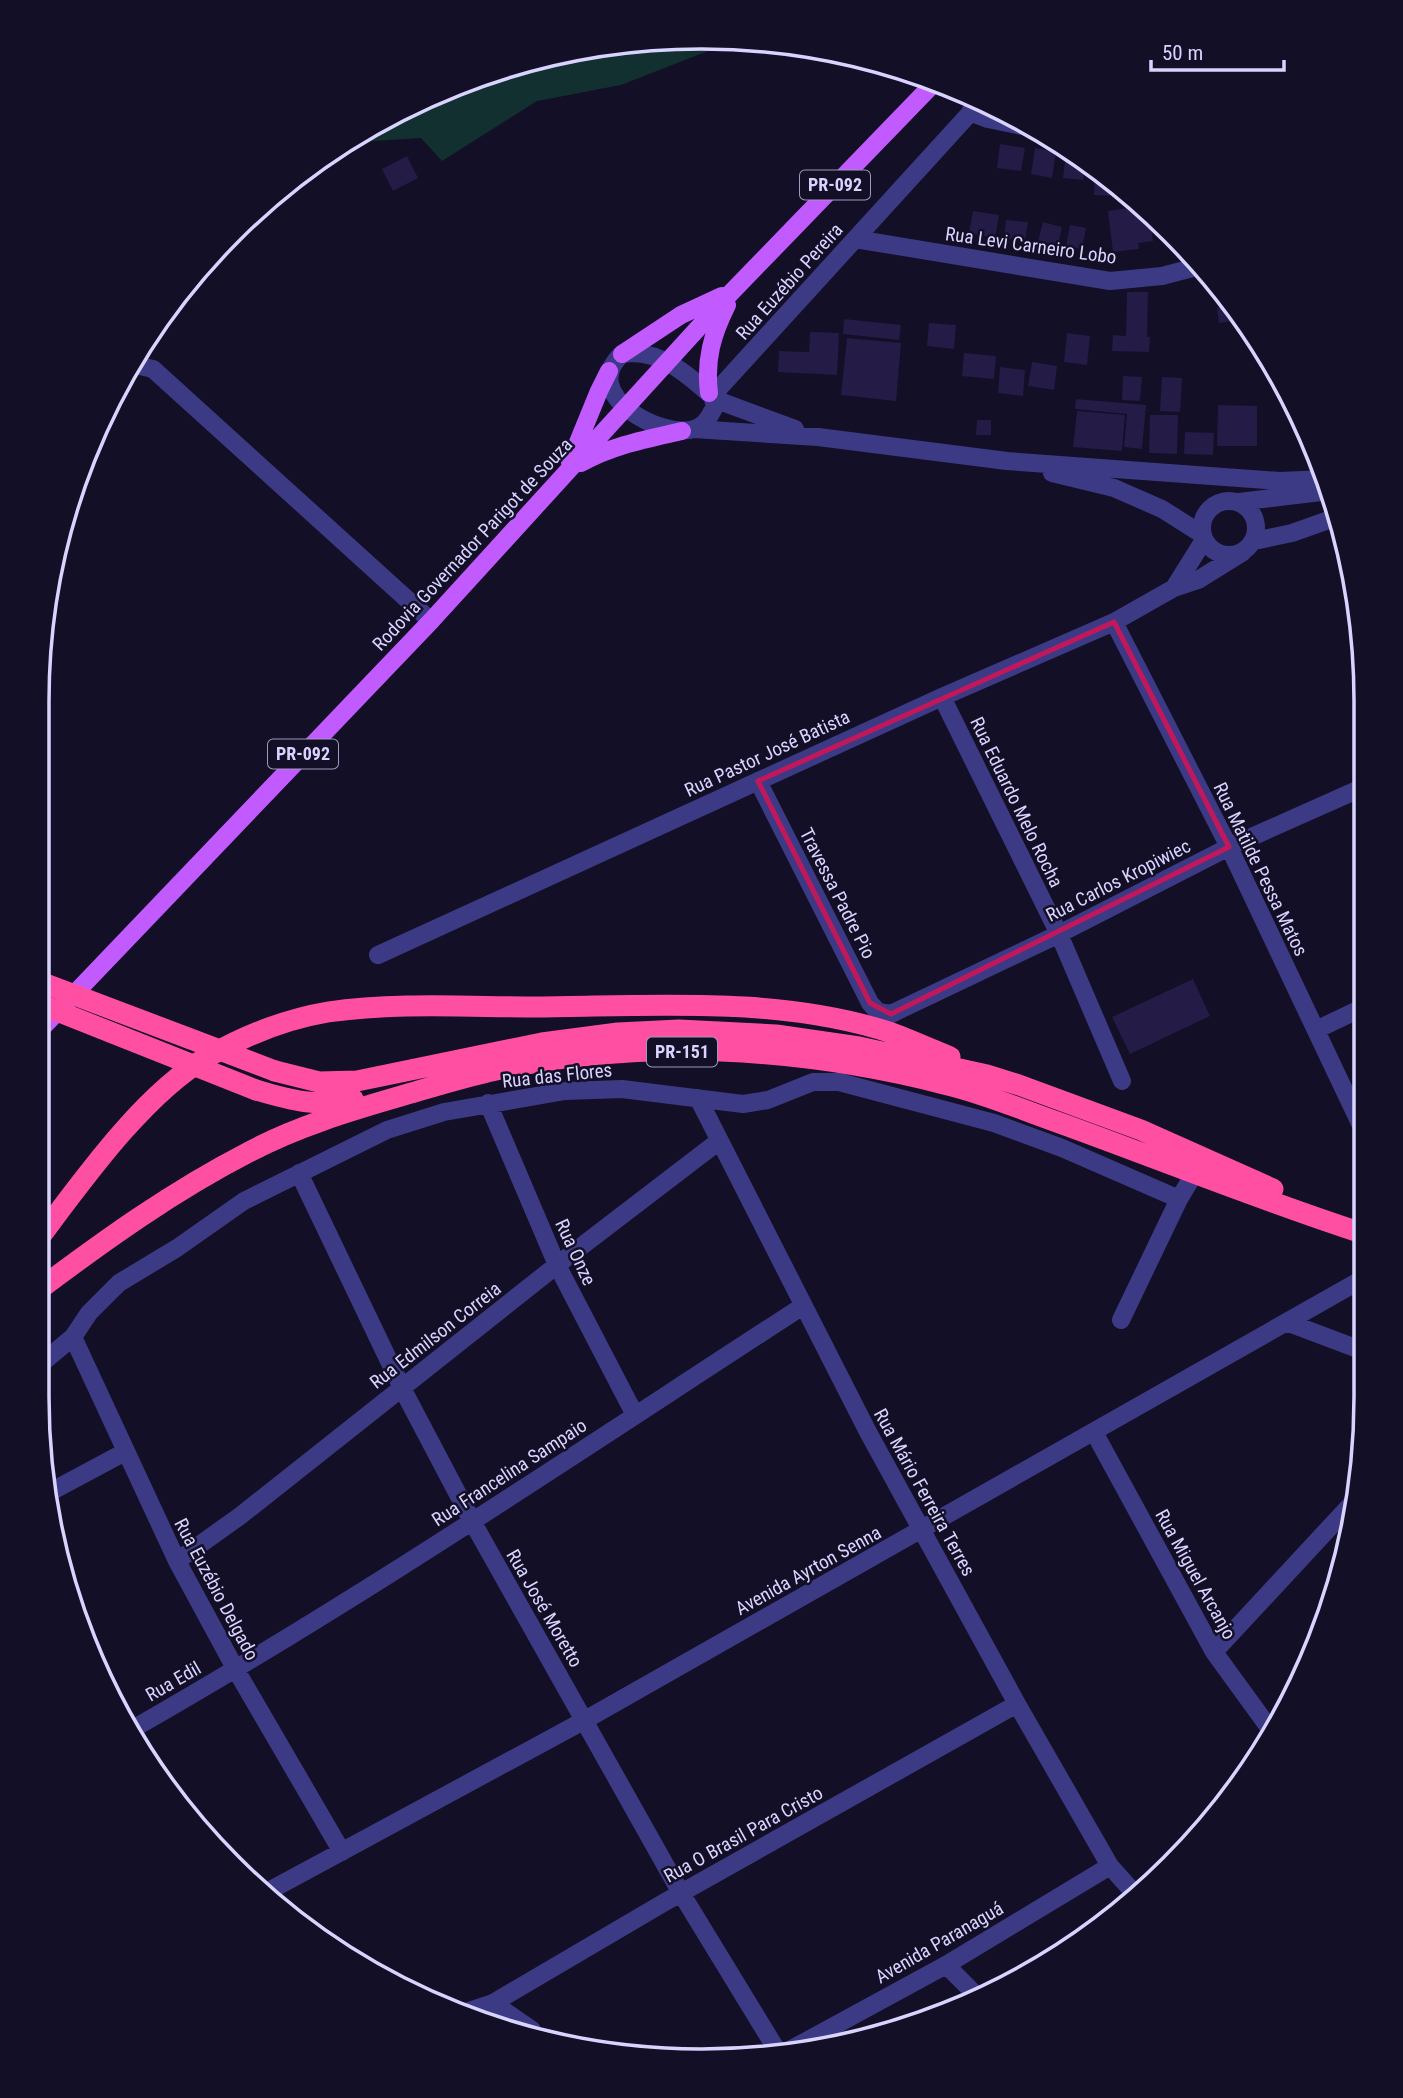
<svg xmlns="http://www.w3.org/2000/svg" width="1403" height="2098" font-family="'Roboto Condensed',sans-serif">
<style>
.green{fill:#12302f}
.building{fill:#241b47}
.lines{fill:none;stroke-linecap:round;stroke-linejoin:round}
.minor{stroke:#3d3a85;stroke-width:18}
.major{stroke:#c25bff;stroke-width:18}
.highway{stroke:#ff4fa3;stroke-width:21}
.highway-bridge{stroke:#ff4fa3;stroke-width:21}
.marked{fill:none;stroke:#c2185b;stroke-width:5;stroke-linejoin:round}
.labels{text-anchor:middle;stroke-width:5;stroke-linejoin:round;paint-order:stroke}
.shield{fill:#130f26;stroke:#9e99be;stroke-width:2}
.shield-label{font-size:18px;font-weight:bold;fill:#d9d4ff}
.street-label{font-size:19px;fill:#d9d4ff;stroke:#130f26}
.rim{fill:none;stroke:#d9d4ff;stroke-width:3.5}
</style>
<rect width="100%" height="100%" fill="#130f26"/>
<path class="green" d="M 701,37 L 731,42 L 621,85 L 537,101 L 442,161 L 421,138 L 342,143 L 447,88 L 571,50 Z"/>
<path class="building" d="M 1000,144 L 1025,148 L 1021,171 L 997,168 Z
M 1035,148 L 1056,152 L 1052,178 L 1031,174 Z
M 1066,154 L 1079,155 L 1086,161 L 1083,180 L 1063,178 Z
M 407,156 L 418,178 L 393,191 L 382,169 Z
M 1095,169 L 1119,188 L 1119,196 L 1094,195 Z
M 1141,206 L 1149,213 L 1153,241 L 1138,243 L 1139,249 L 1113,252 L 1108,211 Z
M 973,211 L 999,215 L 995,238 L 969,233 Z
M 1006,220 L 1028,222 L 1025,241 L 1004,238 Z
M 1043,222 L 1062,227 L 1057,250 L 1037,245 Z
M 1161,223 L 1171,231 L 1178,239 L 1164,241 Z
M 1070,225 L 1086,228 L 1082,249 L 1066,246 Z
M 1127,292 L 1148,292 L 1147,337 L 1150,337 L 1149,352 L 1112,351 L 1113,335 L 1126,336 Z
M 1232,305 L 1244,319 L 1219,323 L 1217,308 Z
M 844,319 L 901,325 L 899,340 L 843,334 Z
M 929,323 L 956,325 L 954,349 L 927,346 Z
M 810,332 L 839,333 L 837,375 L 778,372 L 779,351 L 809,352 Z
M 1067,333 L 1090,336 L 1087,365 L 1064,362 Z
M 847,338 L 901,343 L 896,401 L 841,395 Z
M 964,353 L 996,356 L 994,379 L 962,376 Z
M 1032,362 L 1057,366 L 1054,390 L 1028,386 Z
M 1000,367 L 1025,370 L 1023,396 L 998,393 Z
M 1123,376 L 1142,377 L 1140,401 L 1122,400 Z
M 1162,377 L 1182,378 L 1180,412 L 1160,411 Z
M 1076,399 L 1146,405 L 1142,449 L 1124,447 L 1127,414 L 1075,409 Z
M 1218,405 L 1257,406 L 1257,446 L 1217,446 Z
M 1077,411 L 1125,415 L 1122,451 L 1073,447 Z
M 1297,413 L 1313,442 L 1303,447 L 1288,418 Z
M 1150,415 L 1178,415 L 1177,454 L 1149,453 Z
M 977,420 L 991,420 L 991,435 L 976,435 Z
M 1185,432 L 1214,433 L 1213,455 L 1184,454 Z
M 1193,979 L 1210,1016 L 1130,1054 L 1112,1017 Z"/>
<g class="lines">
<path class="minor" d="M 970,112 L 988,119 L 1032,128
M 855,239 L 1110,281 L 1162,276 L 1200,266
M 632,353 C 664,353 689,376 712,396 L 715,406 C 710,416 705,426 694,429 C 661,439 578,394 622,354 Z
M 136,365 L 153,369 L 431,621
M 712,396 L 981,101
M 714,399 L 795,429
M 694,429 L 818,437 L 1007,461 L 1280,481 L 1325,479
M 1052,473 L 1114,488 L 1162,509 L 1203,535
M1202 528a27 27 0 1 1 54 0a27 27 0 1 1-54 0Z
M 1239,502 L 1329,491
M 1254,541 L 1292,533 L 1337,517
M 1174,588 L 1204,540
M 1114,622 L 1229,847 L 1366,1136
M 942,697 L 1059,934 L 1122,1081
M 758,781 L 870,1003 L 878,1012 L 891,1014 L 1059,934 L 1229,847 L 1366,786
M 378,955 L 942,697 L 1114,622 L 1174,588 L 1198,580 L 1243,552
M 1316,1030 L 1366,1006
M 698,1098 L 868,1432 L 1017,1704 L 1110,1866 L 1135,1894
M 488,1103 L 557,1265 L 635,1415
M 299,1173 L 402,1388 L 472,1521 L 681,1893 L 778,2052
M 1121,1320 L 1179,1199 L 1194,1174
M 1289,1323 L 1366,1352
M 73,1337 L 177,1561 L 236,1670 L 342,1852
M 37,1367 L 73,1337 L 89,1313 L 119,1283 L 177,1248 L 244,1201 L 387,1130 L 444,1112 L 565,1091 L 622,1089 L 743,1104 L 768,1100 L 813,1082 L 839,1082 L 994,1123 L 1062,1148 L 1179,1199
M 1094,1432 L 1214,1652 L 1270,1729
M 52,1491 L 125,1452
M 177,1561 L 240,1516 L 557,1265 L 719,1141
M 1214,1652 L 1356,1499
M 131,1730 C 361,1599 581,1450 803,1306
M 267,1892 L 585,1720 L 1366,1277
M 946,1965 L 975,1994
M 493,2003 L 532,2030
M 460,2014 L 493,2003 L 665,1902 L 1017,1704
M 788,2051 L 946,1965 L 1110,1866"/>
<path class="major" d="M 622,354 L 681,315 L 722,296
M 709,393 C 705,360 712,335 727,305
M 570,462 L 599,391 L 609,371
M 581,463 C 613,445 647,439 682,431
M 37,1033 L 431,621 L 721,303 L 936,81"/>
<path class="highway" d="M 275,1071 L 319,1082 L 357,1081 L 542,1043 L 618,1033 L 679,1030 L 776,1035 L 859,1047 L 987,1075 L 1019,1085 L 1141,1130 L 1273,1189
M 256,1090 C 290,1100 319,1108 353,1099
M 37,1241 C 82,1181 144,1093 209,1056 C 246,1035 286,1019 328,1012 C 397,1002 470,1007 539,1007 C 655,1006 779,996 892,1033 C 911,1040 931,1049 950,1057
M 37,1291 C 105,1240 173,1191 249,1152 C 296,1127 349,1111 401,1096 C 432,1087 464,1077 496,1070 C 642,1038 799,1047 944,1084 C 983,1093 1020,1109 1057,1122 C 1157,1158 1255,1198 1356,1231"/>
<path class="highway-bridge" d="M 43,983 L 275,1071
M 37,1003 L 256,1090"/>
</g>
<path class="marked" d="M 1114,622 L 1229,847 L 891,1014 L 870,1003 L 758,781 Z"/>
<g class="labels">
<g class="shield">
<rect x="800" y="170.5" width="70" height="29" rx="5"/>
<rect x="268" y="739.5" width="70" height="29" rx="5"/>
<rect x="647" y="1037.5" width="70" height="29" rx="5"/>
</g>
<g class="shield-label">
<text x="835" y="191">PR-092</text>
<text x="303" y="760">PR-092</text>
<text x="682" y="1058">PR-151</text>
</g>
<g class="street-label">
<text transform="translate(1031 245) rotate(8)" y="7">Rua Levi Carneiro Lobo</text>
<text transform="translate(789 281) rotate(-48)" y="7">Rua Euzébio Pereira</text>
<text transform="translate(472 544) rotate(-47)" y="7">Rodovia Governador Parigot de Souza</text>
<text transform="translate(767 753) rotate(-25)" y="7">Rua Pastor José Batista</text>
<text transform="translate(1017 802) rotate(64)" y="7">Rua Eduardo Melo Rocha</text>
<text transform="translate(1261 869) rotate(64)" y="7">Rua Matilde Pessa Matos</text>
<text transform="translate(1118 880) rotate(-27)" y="7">Rua Carlos Kropiwiec</text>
<text transform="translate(838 893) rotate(63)" y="7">Travessa Padre Pio</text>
<text transform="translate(557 1075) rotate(-6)" y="7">Rua das Flores</text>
<text transform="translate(576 1252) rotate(65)" y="7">Rua Onze</text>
<text transform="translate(435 1335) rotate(-38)" y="7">Rua Edmilson Correia</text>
<text transform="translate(509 1472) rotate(-33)" y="7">Rua Francelina Sampaio</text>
<text transform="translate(925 1492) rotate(61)" y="7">Rua Mário Ferreira Terres</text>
<text transform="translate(808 1570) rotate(-29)" y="7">Avenida Ayrton Senna</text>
<text transform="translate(1196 1574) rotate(61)" y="7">Rua Miguel Arcanjo</text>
<text transform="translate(217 1589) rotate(62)" y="7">Rua Euzébio Delgado</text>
<text transform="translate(545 1608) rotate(60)" y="7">Rua José Moretto</text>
<text transform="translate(173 1681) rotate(-30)" y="7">Rua Edil</text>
<text transform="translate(743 1834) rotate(-29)" y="7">Rua O Brasil Para Cristo</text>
<text transform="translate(939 1942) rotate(-30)" y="7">Avenida Paranaguá</text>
</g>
</g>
<path d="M0 0H1403V2098H0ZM701 49H702A652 652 0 0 1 1354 701V1397A652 652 0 0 1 702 2049H701A652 652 0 0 1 49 1397V701A652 652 0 0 1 701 49Z" fill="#130f26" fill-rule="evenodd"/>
<path class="rim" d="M701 49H702A652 652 0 0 1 1354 701V1397A652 652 0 0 1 702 2049H701A652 652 0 0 1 49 1397V701A652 652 0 0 1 701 49Z"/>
<path d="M1151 60v10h133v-10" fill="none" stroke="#d9d4ff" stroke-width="3.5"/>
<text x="1162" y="60" font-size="21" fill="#d9d4ff" stroke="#130f26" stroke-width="5" paint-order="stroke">50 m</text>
</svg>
